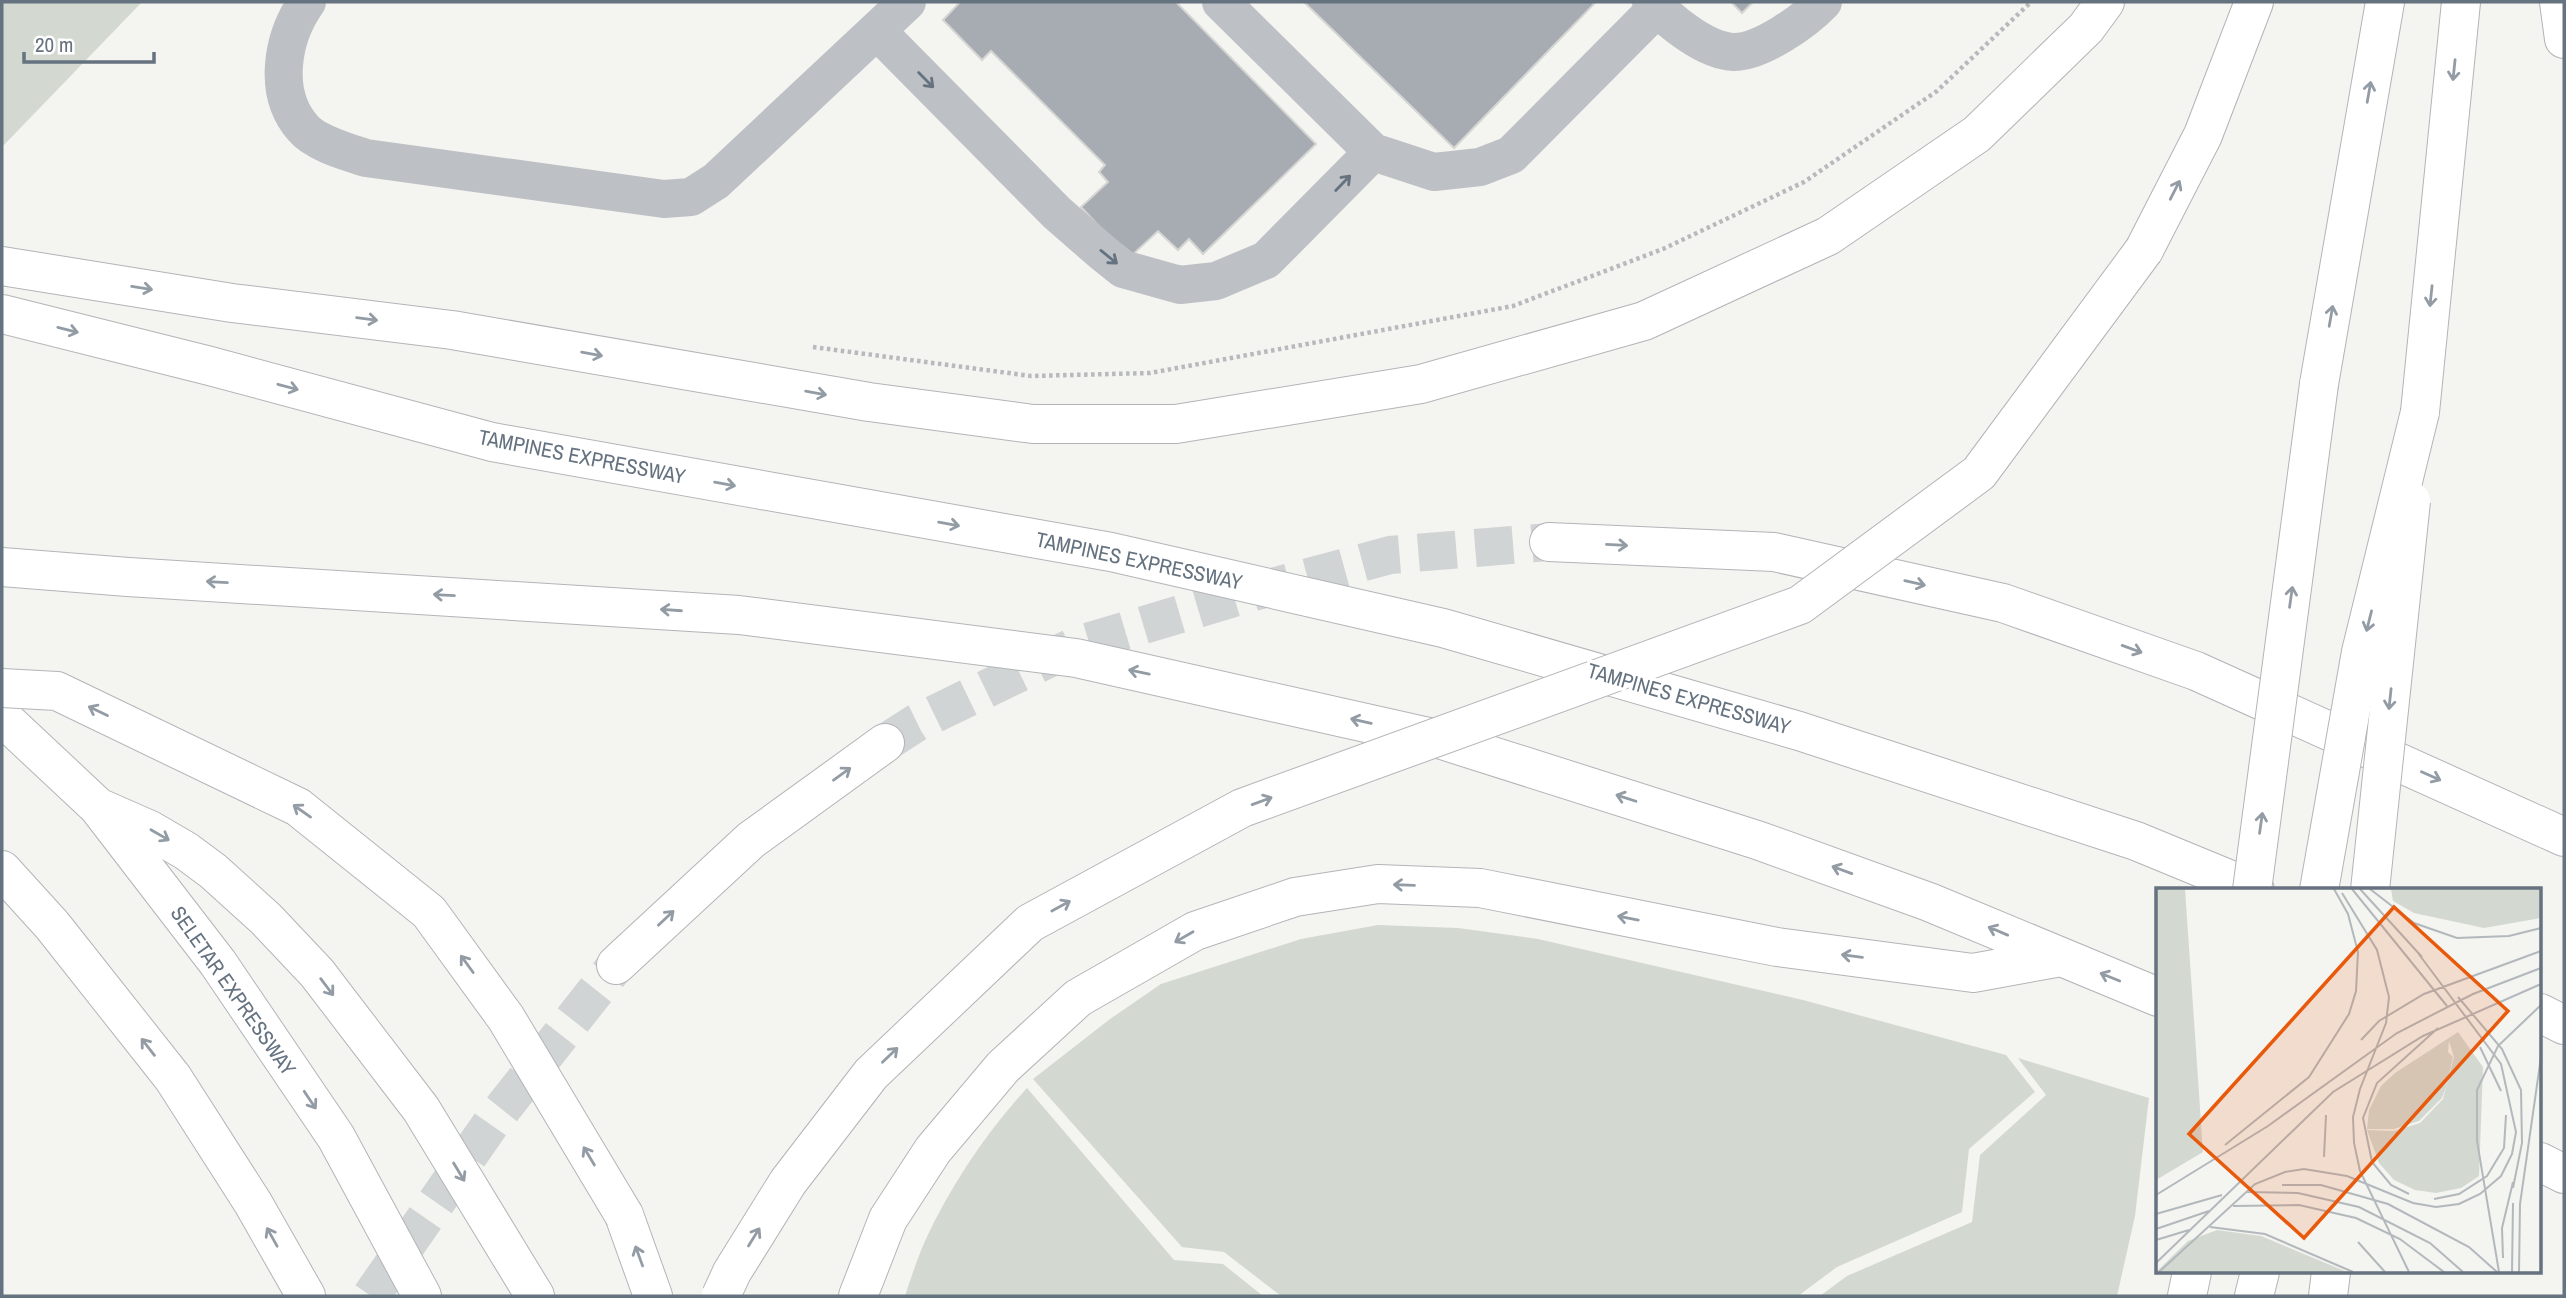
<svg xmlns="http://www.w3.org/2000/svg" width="2566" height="1298" font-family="'Archivo Narrow',sans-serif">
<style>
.green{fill:#d3d9d0}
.building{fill:#a6acb2;stroke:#d5d5d3;stroke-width:2}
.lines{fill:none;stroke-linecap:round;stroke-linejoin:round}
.major-tunnel{stroke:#d0d4d4;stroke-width:38;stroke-dasharray:38 19;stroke-linecap:butt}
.major-casing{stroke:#b1b4b8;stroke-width:40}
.highway-casing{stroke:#b2b5b8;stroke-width:40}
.path{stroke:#b7b9bc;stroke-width:4.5;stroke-dasharray:3.5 3.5;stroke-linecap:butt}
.minor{stroke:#bdc0c4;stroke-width:38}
.major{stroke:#fff;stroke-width:38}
.highway{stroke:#fff;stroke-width:38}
.major-bridge-casing{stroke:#b1b4b8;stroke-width:40;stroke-linecap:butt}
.highway-bridge-casing{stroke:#b2b5b8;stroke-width:40;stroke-linecap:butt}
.major-bridge{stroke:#fff;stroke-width:38}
.highway-bridge{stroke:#fff;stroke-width:38}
.oneway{stroke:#939ca5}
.oneway2{stroke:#65727f}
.labels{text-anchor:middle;stroke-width:7;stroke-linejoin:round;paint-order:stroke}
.street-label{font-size:21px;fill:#65727f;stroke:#fff}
.inset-road{fill:none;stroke:#b2b8bc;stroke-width:2}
.view{fill:#e8590c;fill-opacity:0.15;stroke:#e8590c;stroke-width:3.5}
.inset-edge{fill:none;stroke:#65727f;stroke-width:3.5}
</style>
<rect width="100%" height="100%" fill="#f4f4f0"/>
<path class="green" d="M 2,2 L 142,2 L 2,147 Z
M 1378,925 L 1458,928 L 1538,939 L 1803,1000 L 2006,1055 L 2035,1092 L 1969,1149 L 1962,1212 L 1837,1267 L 1798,1296 L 1281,1296 L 1224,1252 L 1182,1247 L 1033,1079 L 1110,1019 L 1161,984 L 1301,939 Z
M 2018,1058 L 2149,1098 L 2135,1216 L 2117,1296 L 1820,1296 L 1847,1276 L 1972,1222 L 1980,1155 L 2046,1095 Z
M 1027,1088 L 1174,1260 L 1223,1264 L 1263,1296 L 905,1296 C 911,1278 917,1259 925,1241 C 951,1185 986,1133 1027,1088 Z"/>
<path class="building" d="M 960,2 L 1176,2 L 1316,144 L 1203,254 L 1189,239 L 1178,250 L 1158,231 L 1129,258 L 1081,207 L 1108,182 L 1099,172 L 1105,165 L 991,51 L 982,60 L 943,20 Z
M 1304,2 L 1591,2 L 1594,4 L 1454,148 Z
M 1731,2 L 1753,2 L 1742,13 Z"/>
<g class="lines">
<path class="major-tunnel" d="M 885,743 L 916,723 L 1077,645 L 1254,592 L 1390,555 L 1549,542
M 371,1296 L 492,1122 L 616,965"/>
<g class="major-casing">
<path id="major" d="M 2559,2 L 2564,39
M 2144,250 L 2203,135 L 2254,2
M 2420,412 L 2461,2
M 1549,542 L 1774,552 L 2003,603 L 2196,671 L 2564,837
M 616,965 L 751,840 L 885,743
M 2328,1296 L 2331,1272"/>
</g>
<g class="highway-casing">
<path id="highway" d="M 2,266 L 232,303 L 452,330 L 869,402 L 1033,424 L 1176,424 L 1421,384 L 1644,321 L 1828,236 L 1977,134 L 2086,28 L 2105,2
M 2,314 L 210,366 L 492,442 L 1111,552 L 1443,628 L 1799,731 L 2136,841 L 2255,890
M 2319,384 L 2385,2
M 2,567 L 128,577 L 739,615 L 1076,658 L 1442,740 L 1757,840 L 1929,902 L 2158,997
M 2,717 L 98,807 L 218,963 L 336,1137 L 422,1296
M 100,808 L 150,830 L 186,851 L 213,871 L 266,919 L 317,973 L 421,1109 L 535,1296
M 2,870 L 52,925 L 173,1078 L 253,1203 L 306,1296
M 2540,1013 L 2564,1025
M 2540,1162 L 2564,1174
M 624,1215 L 653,1296
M 858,1296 L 888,1219 L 933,1150 L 1003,1067 L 1078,998 L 1195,931 L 1295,897 L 1378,884 L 1480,888 L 1777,947 L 1973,973 L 2061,957
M 2187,1296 L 2192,1272
M 2254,1296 L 2260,1272"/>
</g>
<path class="path" d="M 813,347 L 1031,376 L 1150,373 L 1513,306 L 1663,249 L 1804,182 L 1937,91 L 2031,2"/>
<path class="minor" d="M 307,2 C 282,37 272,93 303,128 C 315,143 348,152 366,158 L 664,199 L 691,197 L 716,181 L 907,2
M 1221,2 L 1373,152 L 1434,172 L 1480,167 L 1511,155 L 1657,8
M 1651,2 C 1670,21 1705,51 1734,52 C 1761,52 1805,21 1823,2
M 878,32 L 1057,213 L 1103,253 L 1123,269 L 1180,285 L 1216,281 L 1266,260 L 1373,152"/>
<use href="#major" class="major"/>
<use href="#highway" class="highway"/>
<g class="major-bridge-casing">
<path id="major-bridge" d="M 2370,890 L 2411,501
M 721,1296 L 732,1272 L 788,1182 L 871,1074 L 1030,923 L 1242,808 L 1800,605 L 1979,473 L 2144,250"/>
</g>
<g class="highway-bridge-casing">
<path id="highway-bridge" d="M 2,688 L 57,691 L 298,807 L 429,912 L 506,1018 L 624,1215
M 2252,890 L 2319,384
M 2319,890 L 2361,652 L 2420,412"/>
</g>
<use href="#major-bridge" class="major-bridge"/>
<use href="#highway-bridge" class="highway-bridge"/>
</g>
<defs><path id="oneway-shaft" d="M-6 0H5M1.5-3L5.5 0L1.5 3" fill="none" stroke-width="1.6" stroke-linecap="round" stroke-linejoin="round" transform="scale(1.75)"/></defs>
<g class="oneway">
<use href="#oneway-shaft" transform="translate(2454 70) rotate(96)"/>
<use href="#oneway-shaft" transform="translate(2369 92) rotate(-80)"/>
<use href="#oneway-shaft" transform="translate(2175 190) rotate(-63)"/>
<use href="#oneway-shaft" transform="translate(142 288) rotate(9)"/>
<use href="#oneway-shaft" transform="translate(2431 296) rotate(96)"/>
<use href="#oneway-shaft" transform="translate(2331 316) rotate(-80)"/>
<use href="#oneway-shaft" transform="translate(367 319) rotate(7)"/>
<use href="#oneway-shaft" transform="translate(68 330) rotate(14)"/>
<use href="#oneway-shaft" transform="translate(592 354) rotate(10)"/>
<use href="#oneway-shaft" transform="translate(288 387) rotate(15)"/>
<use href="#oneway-shaft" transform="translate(816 393) rotate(10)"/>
<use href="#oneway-shaft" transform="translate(725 484) rotate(10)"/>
<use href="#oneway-shaft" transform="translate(949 524) rotate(10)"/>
<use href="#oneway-shaft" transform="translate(1617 545) rotate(3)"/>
<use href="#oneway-shaft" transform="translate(217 582) rotate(-177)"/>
<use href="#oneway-shaft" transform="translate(1915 583) rotate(13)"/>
<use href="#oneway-shaft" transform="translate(444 595) rotate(-177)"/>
<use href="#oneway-shaft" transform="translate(2291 597) rotate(-82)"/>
<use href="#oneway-shaft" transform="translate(671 610) rotate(-176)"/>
<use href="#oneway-shaft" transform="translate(2369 621) rotate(104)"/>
<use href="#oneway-shaft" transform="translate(2132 649) rotate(20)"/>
<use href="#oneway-shaft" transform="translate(1139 672) rotate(-168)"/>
<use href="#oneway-shaft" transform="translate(2390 699) rotate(96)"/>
<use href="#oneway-shaft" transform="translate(98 711) rotate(-154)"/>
<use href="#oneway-shaft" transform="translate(1361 721) rotate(-167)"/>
<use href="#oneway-shaft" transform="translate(842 774) rotate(-36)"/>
<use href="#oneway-shaft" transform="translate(2431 776) rotate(24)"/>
<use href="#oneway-shaft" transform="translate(1626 798) rotate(-162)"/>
<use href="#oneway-shaft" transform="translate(1262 801) rotate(-20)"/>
<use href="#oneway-shaft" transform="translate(302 811) rotate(-145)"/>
<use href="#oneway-shaft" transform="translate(2261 823) rotate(-82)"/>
<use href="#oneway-shaft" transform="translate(160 835) rotate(30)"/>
<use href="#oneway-shaft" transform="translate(1842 870) rotate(-160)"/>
<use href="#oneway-shaft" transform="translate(1404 885) rotate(-178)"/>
<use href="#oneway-shaft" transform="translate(1061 906) rotate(-29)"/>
<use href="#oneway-shaft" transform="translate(666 918) rotate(-43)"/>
<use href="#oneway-shaft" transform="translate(1628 918) rotate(-169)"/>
<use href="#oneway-shaft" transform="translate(1998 931) rotate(-157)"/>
<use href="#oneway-shaft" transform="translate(1184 937) rotate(150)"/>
<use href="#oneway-shaft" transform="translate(1852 956) rotate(-173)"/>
<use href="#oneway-shaft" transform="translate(467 964) rotate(-126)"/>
<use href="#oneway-shaft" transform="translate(2110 977) rotate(-158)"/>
<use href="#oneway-shaft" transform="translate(327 987) rotate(53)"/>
<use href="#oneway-shaft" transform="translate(148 1047) rotate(-128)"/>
<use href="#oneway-shaft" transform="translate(890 1055) rotate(-44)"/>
<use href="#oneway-shaft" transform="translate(310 1100) rotate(56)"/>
<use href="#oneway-shaft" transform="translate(589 1156) rotate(-121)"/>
<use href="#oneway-shaft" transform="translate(459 1172) rotate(59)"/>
<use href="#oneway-shaft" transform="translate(272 1237) rotate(-119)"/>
<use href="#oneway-shaft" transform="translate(754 1237) rotate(-58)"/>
<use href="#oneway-shaft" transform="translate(639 1256) rotate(-110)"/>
</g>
<g class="oneway2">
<use href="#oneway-shaft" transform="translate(926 80) rotate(45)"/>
<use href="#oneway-shaft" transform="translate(1343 183) rotate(-46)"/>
<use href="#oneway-shaft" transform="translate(1109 257) rotate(39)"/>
</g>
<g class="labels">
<g class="street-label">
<text transform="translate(582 457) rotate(11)" y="7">TAMPINES EXPRESSWAY</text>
<text transform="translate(1139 561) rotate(12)" y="7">TAMPINES EXPRESSWAY</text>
<text transform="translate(1689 699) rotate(16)" y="7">TAMPINES EXPRESSWAY</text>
<text transform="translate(233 991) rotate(55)" y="7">SELETAR EXPRESSWAY</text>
</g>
</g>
<g transform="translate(2156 888)">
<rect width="385" height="385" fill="#f4f4f0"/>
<path d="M 0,1 L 29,1 L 47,264 L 0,292 ZM 235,1 L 385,1 L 385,30 L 328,40 L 258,25 L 237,13 ZM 302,144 L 327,179 L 323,288 L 305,300 L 280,305 L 259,302 L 238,292 L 223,275 L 211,242 L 238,243 L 264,235 L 287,211 L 298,169 L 293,153 L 292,164 L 297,169 L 290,199 L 286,210 L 263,233 L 238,241 L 211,241 L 213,222 L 225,198 L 239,185 ZM 61,342 L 105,348 L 191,384 L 0,384 L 32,353 Z" fill="#d3d9d0"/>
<path class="inset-road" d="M 196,1 L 291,118M 204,1 L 266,69M 214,1 L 258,35 L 301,50 L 353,48 L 385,40M 186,5 L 221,62 L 233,109 L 230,135 L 204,201 L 197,229 L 198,255 L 204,283 L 253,384M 302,109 L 346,161 L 365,202 L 366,255 L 357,300M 205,152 L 223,133 L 268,106 L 385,63M 324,159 L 345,203M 69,257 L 153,189 L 193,126 L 200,103 L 202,64 L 192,26 L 178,1M 168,269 L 170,227M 126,297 L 165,297 L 232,316 L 313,359 L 341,384M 91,304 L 142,305 L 203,319 L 274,355 L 307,384M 253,306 L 235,297 L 216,274 L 207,230 L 221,195 L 282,140M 0,307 L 112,238 L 241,145 L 317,106 L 385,80M 278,311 L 303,306 L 331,288 L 348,260 L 350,227M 77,318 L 143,317 L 200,330 L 244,351 L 288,384M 0,326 L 66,307M 54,339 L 109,346 L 197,384M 0,341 L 53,323M 0,352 L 33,342M 202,354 L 229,384M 347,370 L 346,340 L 357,294M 0,375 L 177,204 L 267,148 L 385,96M 3,384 L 99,296 L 129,284 L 148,281 L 191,288 L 257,315 L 280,319 L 303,316 L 324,306 L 345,288 L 356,266 L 360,244 L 345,176 L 262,65M 343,384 L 321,253 L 321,202 L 342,158 L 385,117M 356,384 L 357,315M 363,384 L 364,316 L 385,169"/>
<path class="view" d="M 238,19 L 352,123 L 148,350 L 33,246 Z"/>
<rect width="385" height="385" class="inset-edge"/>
</g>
<rect width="2566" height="1298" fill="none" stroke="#65727f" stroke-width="7"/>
<path d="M24 52v10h130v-10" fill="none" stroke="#65727f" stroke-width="3.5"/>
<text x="35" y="52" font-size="21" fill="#65727f" stroke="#ffffff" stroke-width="5" paint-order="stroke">20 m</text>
</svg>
